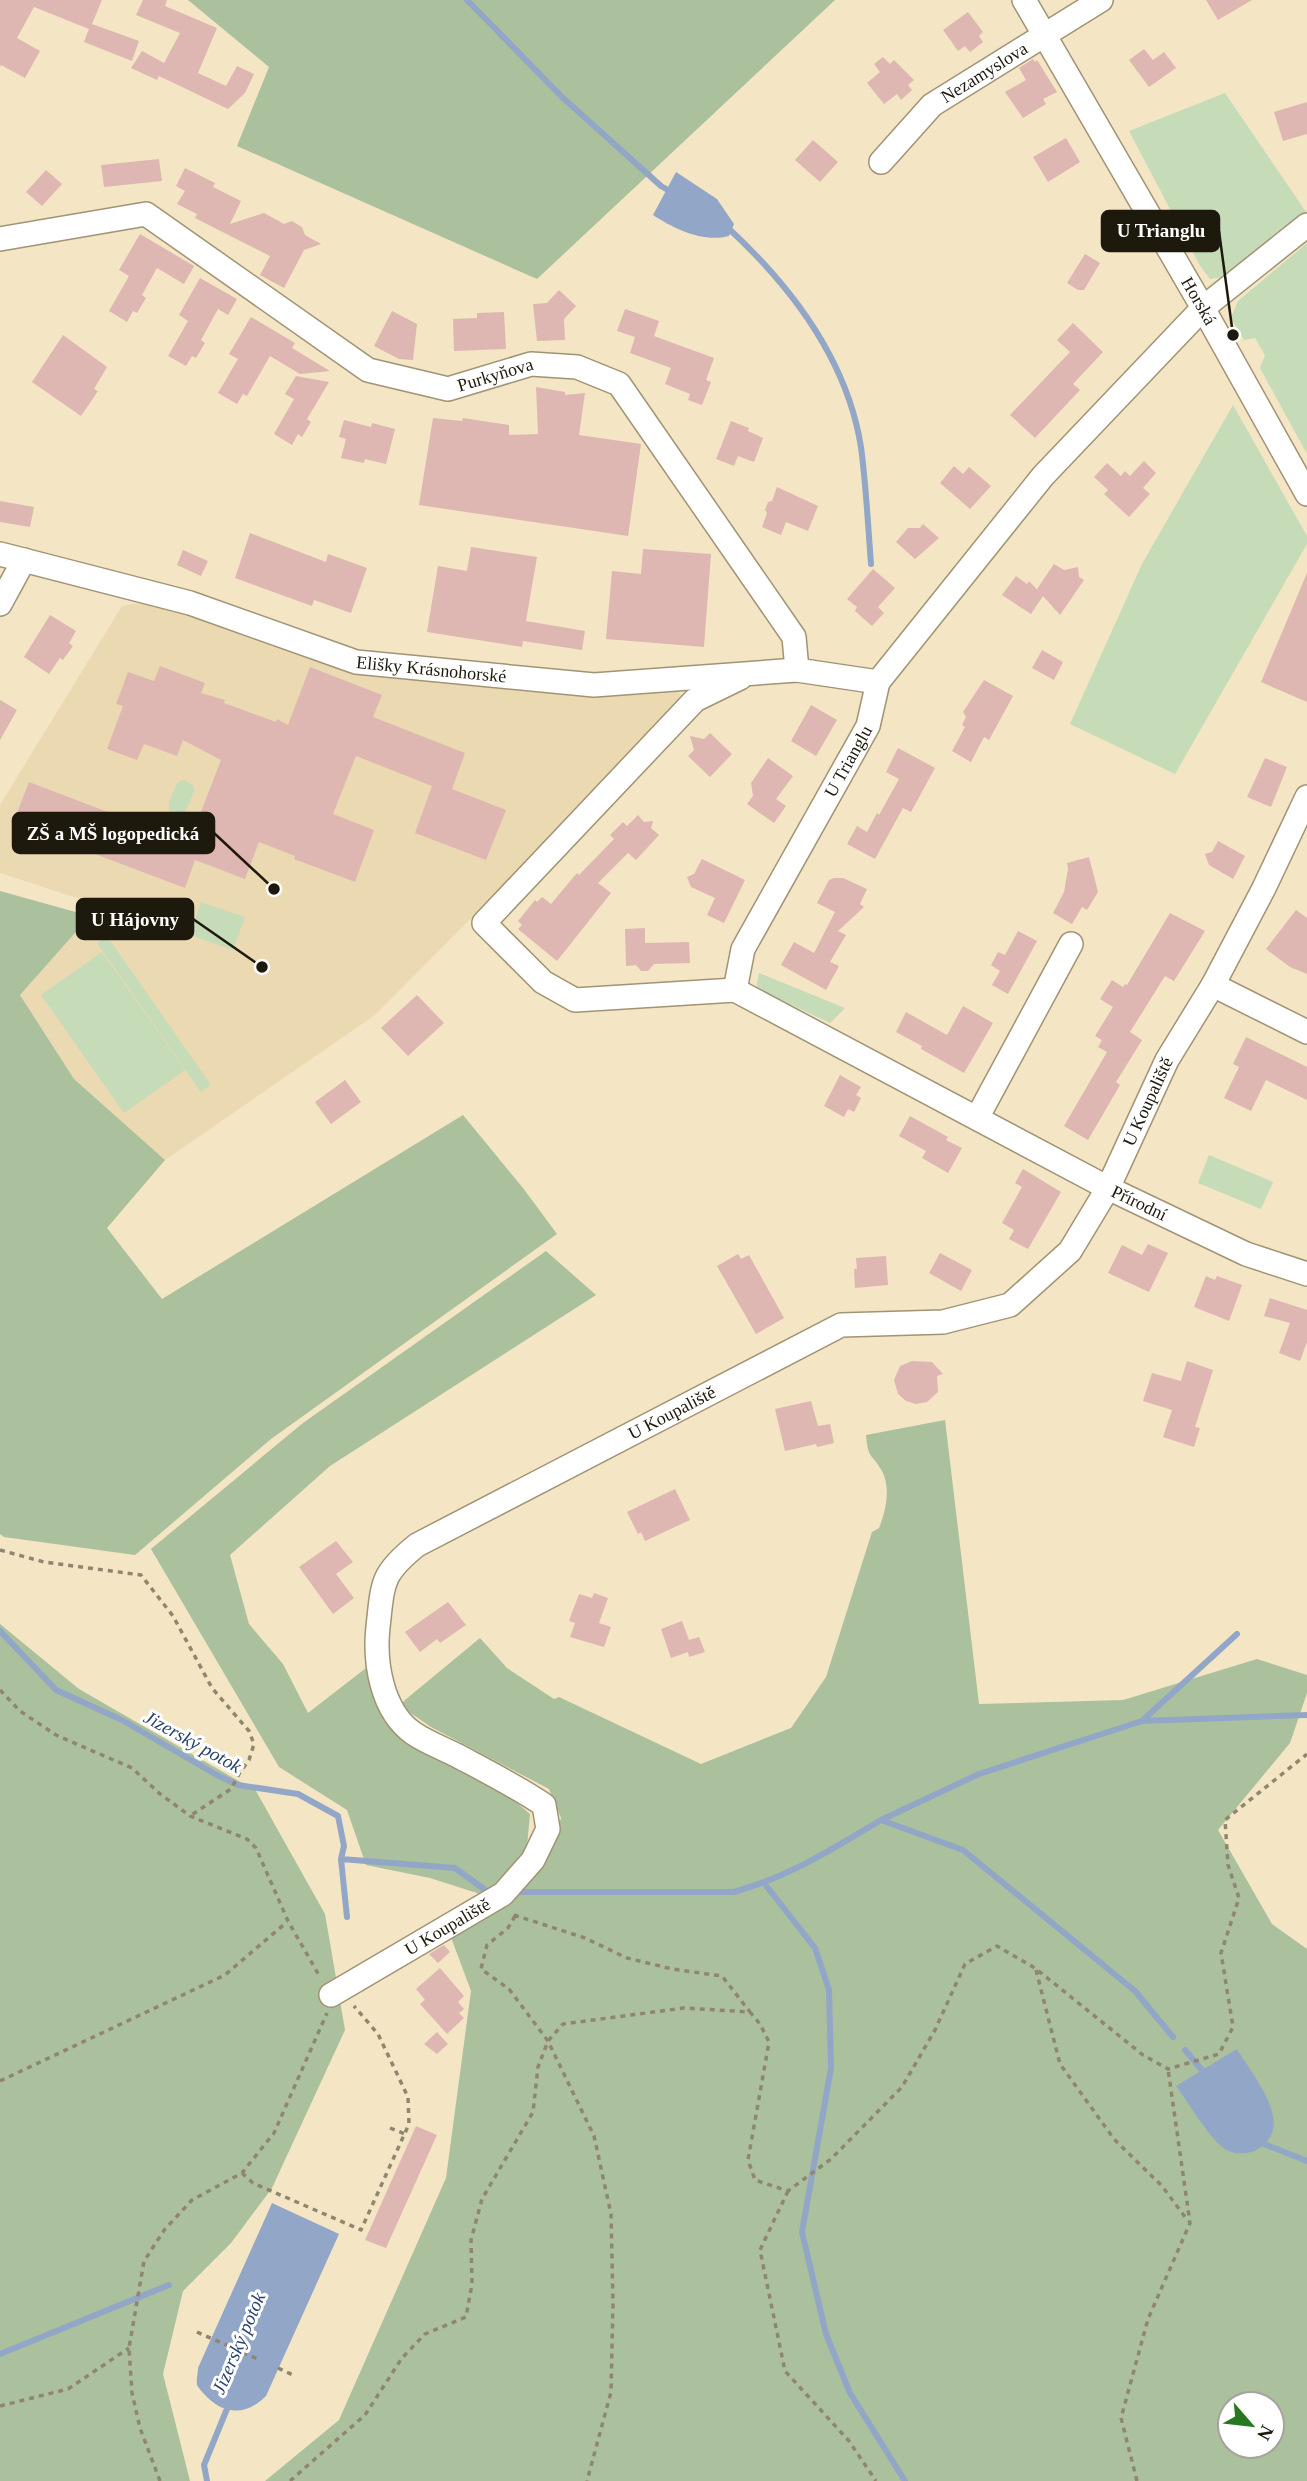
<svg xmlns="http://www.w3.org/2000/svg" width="1307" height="2481" font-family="'Times New Roman',serif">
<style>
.built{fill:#ebd9b2}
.green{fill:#c6dbb8}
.forest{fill:#abc09d;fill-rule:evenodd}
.water{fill:#92a6c7}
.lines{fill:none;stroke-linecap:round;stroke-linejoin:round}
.stream{stroke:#92a6c7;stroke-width:6}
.building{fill:#deb7b2}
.minor-casing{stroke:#a19375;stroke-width:26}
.path{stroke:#90866f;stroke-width:3.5;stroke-dasharray:5 5;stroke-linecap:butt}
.minor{stroke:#fff;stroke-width:23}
.labels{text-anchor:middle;stroke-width:6;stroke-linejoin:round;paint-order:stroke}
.street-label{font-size:18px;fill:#1e190d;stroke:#fff}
.water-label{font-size:19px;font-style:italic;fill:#28426f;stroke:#fff}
.leader{fill:none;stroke:#1e190d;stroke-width:2.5}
.callout-dot{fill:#1e190d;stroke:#fff;stroke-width:2.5}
.callout{fill:#1e190d;stroke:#1e190d;stroke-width:2.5}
.callout-label{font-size:19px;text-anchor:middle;font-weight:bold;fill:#fff}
</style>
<rect width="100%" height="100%" fill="#f4e5c4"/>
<path class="built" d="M 152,601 L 274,645 L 386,677 L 582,693 L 674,687 L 683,697 L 516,873 L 375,1015 L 165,1160 L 74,1079 L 20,995 L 90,916 L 95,904 L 0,873 L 0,805 L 122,606 Z"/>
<path class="green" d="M 1225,93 L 1306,212 L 1222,277 L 1210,279 L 1199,264 L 1129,131 Z
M 1307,243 L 1307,454 L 1260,368 L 1265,355 L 1255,338 L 1244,340 L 1231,318 L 1238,301 Z
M 1233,405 L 1307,536 L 1307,544 L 1175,774 L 1070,724 L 1142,564 Z
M 184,780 L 193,785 L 194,792 L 185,812 L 175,815 L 169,810 L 169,802 L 177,783 Z
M 201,902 L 245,917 L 233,950 L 190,935 Z
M 107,936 L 211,1085 L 201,1092 L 97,943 Z
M 102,952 L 185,1070 L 124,1113 L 41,995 Z
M 759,973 L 845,1008 L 830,1023 L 756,988 Z
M 1209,1155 L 1273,1182 L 1261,1209 L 1198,1183 Z"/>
<path class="forest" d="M 188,0 L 835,0 L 537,279 L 237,146 L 269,67 Z
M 0,891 L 90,916 L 20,995 L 74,1079 L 165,1160 L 107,1228 L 162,1299 L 463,1115 L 523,1188 L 557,1234 L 271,1439 L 135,1555 L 4,1537 L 0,1534 Z
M 546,1251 L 596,1295 L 330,1466 L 230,1555 L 249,1624 L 283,1664 L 308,1713 L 366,1668 L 375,1701 L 404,1740 L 510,1797 L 530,1814 L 527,1846 L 512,1873 L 480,1894 L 430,1878 L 366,1865 L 347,1810 L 279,1767 L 151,1549 L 303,1423 Z
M 945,1420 L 979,1704 L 1123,1700 L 1257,1659 L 1307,1675 L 1307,1693 L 1290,1743 L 1218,1830 L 1272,1924 L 1307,1949 L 1307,2481 L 265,2481 L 339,2420 L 446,2178 L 471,1991 L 449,1932 L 510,1905 L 541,1866 L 555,1838 L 561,1818 L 549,1789 L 431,1727 L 399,1705 L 480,1638 L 507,1668 L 554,1699 L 559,1697 L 701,1764 L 791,1728 L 826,1677 L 872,1532 L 879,1528 C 886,1511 891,1488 882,1471 C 872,1453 868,1460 866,1435 ZM 1230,2404 L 1272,2404 L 1272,2446 L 1230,2446 Z
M 0,1624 L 79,1689 L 256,1791 L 325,1914 L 345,2030 L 272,2188 L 231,2243 L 183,2291 L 163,2374 L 190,2481 L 0,2481 Z"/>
<path class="water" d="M 676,172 L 717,199 L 734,224 L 729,236 C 704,243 674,229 653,215 Z
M 1237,2049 C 1250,2071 1288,2116 1268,2140 C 1264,2145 1257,2151 1251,2152 C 1241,2155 1228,2153 1221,2146 C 1205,2132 1189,2103 1176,2086 Z
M 272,2203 L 339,2234 L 266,2396 C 248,2414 227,2416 208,2398 C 205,2395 199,2389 197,2385 C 196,2381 198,2373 198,2368 Z"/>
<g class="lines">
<path class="stream" d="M 467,0 L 562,97 L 661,186 L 673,193
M 727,227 C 790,285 847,359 861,447 C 866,485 868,525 871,564
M 0,1631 L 56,1690 L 122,1720 L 215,1774 L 238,1785 L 298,1794 L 338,1816 L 344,1846 L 341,1859 L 347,1917
M 1143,1720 L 1237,1634
M 881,1820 L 979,1774 L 1142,1721 L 1307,1715
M 341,1859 L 455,1868 L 488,1892 L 492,1892
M 764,1883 L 815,1948 L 829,1990 L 831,2068 L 802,2232 L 826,2334 L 850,2393 L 905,2481
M 513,1892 L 734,1892 C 788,1877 833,1849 881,1820 L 963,1850 L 1135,1991 L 1173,2037
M 1185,2050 L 1207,2076
M 1259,2138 L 1264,2144 L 1307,2161
M 0,2354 L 169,2285
M 207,2481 L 204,2465 L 229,2404"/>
</g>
<path class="building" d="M 0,0 L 102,0 L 92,24 L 139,41 L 132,61 L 84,42 L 89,29 L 34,7 L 17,38 L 40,51 L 25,78 L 1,65 L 0,67 Z
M 143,0 L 167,0 L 165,6 L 217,28 L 198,73 L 226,86 L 237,66 L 254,74 L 245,93 L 228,109 L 159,76 L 157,80 L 131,68 L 142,51 L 164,63 L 180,33 L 136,15 Z
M 1206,0 L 1252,0 L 1218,20 Z
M 968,12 L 983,32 L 979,36 L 983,42 L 970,52 L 965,46 L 958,51 L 943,30 Z
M 1144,49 L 1153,60 L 1164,52 L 1176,68 L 1149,87 L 1129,60 Z
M 883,57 L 890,64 L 894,60 L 914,80 L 908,85 L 912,90 L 901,100 L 897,94 L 884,104 L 867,83 L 880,72 L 874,64 Z
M 1033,59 L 1035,62 L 1037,60 L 1057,92 L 1043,99 L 1046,104 L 1023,118 L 1005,92 L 1026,80 L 1019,68 Z
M 1307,102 L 1307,134 L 1283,141 L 1274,112 Z
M 1066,138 L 1080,162 L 1048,182 L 1033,157 Z
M 813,140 L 838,162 L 820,182 L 795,160 Z
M 159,159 L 162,181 L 104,187 L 101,165 Z
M 185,168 L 215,183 L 213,187 L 241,201 L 230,224 L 264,213 L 284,224 L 292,221 L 302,227 L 305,235 L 321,244 L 304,250 L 284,288 L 260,275 L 270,256 L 195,218 L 197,214 L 177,204 L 185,191 L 176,186 Z
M 46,170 L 62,184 L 42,206 L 26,192 Z
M 140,234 L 194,266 L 184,284 L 157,268 L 142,295 L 146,298 L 137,313 L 133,311 L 127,322 L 109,311 L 129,276 L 119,270 Z
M 1085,254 L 1100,263 L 1084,290 L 1078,290 L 1067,283 Z
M 200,278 L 237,299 L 228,315 L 218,309 L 201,340 L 205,343 L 196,358 L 192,356 L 186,366 L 168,356 L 188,321 L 179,315 Z
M 559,290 L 576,306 L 564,319 L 565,340 L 537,341 L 533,304 L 547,303 Z
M 625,309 L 659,321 L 654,336 L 714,358 L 706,380 L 711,382 L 702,405 L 688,400 L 690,394 L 665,384 L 671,368 L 630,353 L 635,337 L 617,331 Z
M 392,311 L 417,324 L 413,360 L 399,359 L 374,346 Z
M 504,312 L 506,349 L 454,351 L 453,319 L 477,318 L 477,313 Z
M 251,317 L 295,343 L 292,348 L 330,371 L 300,374 L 270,356 L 247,396 L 243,394 L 237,404 L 218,393 L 238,359 L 229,354 Z
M 1073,323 L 1103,352 L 1073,384 L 1080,390 L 1035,438 L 1010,415 L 1070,352 L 1057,340 Z
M 63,335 L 107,367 L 94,389 L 98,391 L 81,416 L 32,382 Z
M 296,376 L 329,382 L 307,419 L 311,422 L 302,437 L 298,434 L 292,445 L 274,434 L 294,399 L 285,394 Z
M 536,387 L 565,392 L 565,395 L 585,393 L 579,435 L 641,444 L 628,536 L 419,505 L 433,418 L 462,421 L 463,418 L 509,425 L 509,435 L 538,434 Z
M 344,420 L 371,427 L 372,423 L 395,429 L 386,464 L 365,459 L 364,463 L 341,458 L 346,439 L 339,437 Z
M 731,421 L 749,428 L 748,431 L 763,438 L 754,462 L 738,456 L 734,466 L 716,459 Z
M 1144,461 L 1156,473 L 1143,488 L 1150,494 L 1129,517 L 1104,494 L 1108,490 L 1094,477 L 1107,463 L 1121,476 L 1125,471 L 1130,476 Z
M 954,466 L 963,474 L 969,467 L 991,486 L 970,509 L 940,483 Z
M 777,487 L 818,506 L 808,531 L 786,522 L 781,535 L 762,527 L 767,513 L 765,510 L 768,502 L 772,501 Z
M 0,501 L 34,507 L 30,527 L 0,522 Z
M 923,524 L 939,538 L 915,559 L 896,542 L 908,528 L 920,528 Z
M 250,533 L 326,562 L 328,554 L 367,568 L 351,613 L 314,600 L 312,606 L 235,578 Z
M 471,547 L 537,557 L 526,621 L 585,631 L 582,650 L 523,641 L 522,647 L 427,632 L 438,566 L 467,571 Z
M 643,549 L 711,554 L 704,647 L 606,639 L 612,571 L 641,574 Z
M 183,550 L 208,561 L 201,576 L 177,565 Z
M 1054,564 L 1064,570 L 1078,567 L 1079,577 L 1084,580 L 1060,615 L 1043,596 L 1031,614 L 1002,595 L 1016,576 L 1027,584 L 1029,581 L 1042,595 L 1037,589 Z
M 873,569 L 895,588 L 878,607 L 884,613 L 872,626 L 855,611 L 857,607 L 847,599 Z
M 1307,573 L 1307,702 L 1261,682 Z
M 50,615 L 76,631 L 69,643 L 73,646 L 63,660 L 60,658 L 49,674 L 24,657 Z
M 1042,650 L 1063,662 L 1054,680 L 1032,668 Z
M 160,666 L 205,683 L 201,693 L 225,700 L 224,703 L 276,722 L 277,719 L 288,725 L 310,667 L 382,695 L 373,717 L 465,753 L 452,789 L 506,810 L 486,860 L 415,833 L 432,786 L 356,756 L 333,814 L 374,830 L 355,882 L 294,859 L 295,856 L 259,842 L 245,879 L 195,860 L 185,888 L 13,823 L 29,782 L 189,843 L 221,760 L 183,740 L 177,756 L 144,744 L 137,760 L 107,749 L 123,706 L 116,704 L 128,672 L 154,681 Z
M 984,680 L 1013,696 L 989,740 L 984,737 L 971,762 L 952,751 L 965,727 L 962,725 L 966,717 L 963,712 Z
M 0,700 L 17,710 L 0,740 Z
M 811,705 L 837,720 L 816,756 L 791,741 Z
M 710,733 L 732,754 L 710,777 L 688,756 L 694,750 L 690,736 L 704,739 Z
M 898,748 L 935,768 L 911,812 L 903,808 L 875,859 L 847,844 L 857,826 L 867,832 L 877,813 L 879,815 L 899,779 L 886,772 Z
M 768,758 L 793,776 L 776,799 L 786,806 L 774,823 L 747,804 L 753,796 L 751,783 Z
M 1265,758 L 1287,767 L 1271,807 L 1247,797 Z
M 638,815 L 644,822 L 653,821 L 651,828 L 659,835 L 636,860 L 628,853 L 598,883 L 611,893 L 557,961 L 518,929 L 522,925 L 518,921 L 535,900 L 537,902 L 542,897 L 551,904 L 577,873 L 579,875 L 614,839 L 610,835 L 623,822 L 627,826 Z
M 1218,841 L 1245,856 L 1233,879 L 1209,865 L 1205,854 L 1212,852 Z
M 1089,857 L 1098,892 L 1087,910 L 1082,907 L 1072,924 L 1053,913 L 1064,892 L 1068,869 L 1067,863 Z
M 702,859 L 745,880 L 724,923 L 707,915 L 715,898 L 691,887 L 687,877 L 694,874 Z
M 834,878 L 843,878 L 867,889 L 860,904 L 864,907 L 838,931 L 846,935 L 830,962 L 839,966 L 826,990 L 781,965 L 794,942 L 814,953 L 835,912 L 817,903 L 829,880 Z
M 1296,910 L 1307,918 L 1307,974 L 1290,967 L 1266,949 Z
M 1170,913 L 1205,931 L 1174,981 L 1165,976 L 1130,1032 L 1142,1040 L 1116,1082 L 1120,1085 L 1088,1140 L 1064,1126 L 1107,1052 L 1098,1047 L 1102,1040 L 1095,1036 L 1113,1007 L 1100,999 L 1112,980 L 1123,987 L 1125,984 L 1127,985 Z
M 645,928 L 645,943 L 689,942 L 690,963 L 654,964 L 648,971 L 641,971 L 636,965 L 626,966 L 625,929 Z
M 1018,931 L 1037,941 L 1008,994 L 992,985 L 1000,971 L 991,965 L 998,952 L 1005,955 Z
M 417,995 L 444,1023 L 408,1056 L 381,1028 Z
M 963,1006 L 993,1023 L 964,1073 L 921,1049 L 922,1046 L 896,1032 L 906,1012 L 947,1035 Z
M 1246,1037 L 1307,1067 L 1307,1100 L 1266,1080 L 1251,1111 L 1224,1098 L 1239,1067 L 1233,1064 Z
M 840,1075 L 861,1087 L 856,1095 L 861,1098 L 854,1112 L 848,1109 L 844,1117 L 824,1106 Z
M 345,1080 L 361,1102 L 331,1124 L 315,1102 Z
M 910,1116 L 948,1137 L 946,1140 L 962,1148 L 948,1173 L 922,1158 L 926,1151 L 899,1136 Z
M 1023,1169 L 1061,1192 L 1028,1249 L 1009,1239 L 1014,1230 L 1002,1223 L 1022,1187 L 1015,1183 Z
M 1148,1244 L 1168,1253 L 1149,1292 L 1108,1273 L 1122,1245 L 1142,1255 Z
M 940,1253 L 972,1270 L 961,1291 L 929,1273 Z
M 738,1254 L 741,1259 L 749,1255 L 784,1318 L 756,1334 L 717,1266 Z
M 886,1256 L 888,1285 L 855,1288 L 854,1269 L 857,1269 L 856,1258 Z
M 1206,1276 L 1215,1280 L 1217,1276 L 1242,1285 L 1229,1321 L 1194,1307 Z
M 1270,1298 L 1307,1310 L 1307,1342 L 1300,1361 L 1279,1353 L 1290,1323 L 1264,1316 Z
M 912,1361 L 932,1362 L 943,1374 L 937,1376 L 938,1392 L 927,1402 L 916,1404 L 906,1401 L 898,1394 L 894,1380 L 900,1366 Z
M 1187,1361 L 1213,1370 L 1195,1427 L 1200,1428 L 1194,1447 L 1163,1437 L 1172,1410 L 1143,1401 L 1152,1373 L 1181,1381 Z
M 811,1401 L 818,1426 L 830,1424 L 834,1443 L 817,1447 L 816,1444 L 785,1451 L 775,1409 Z
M 675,1489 L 690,1520 L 645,1541 L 641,1532 L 638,1534 L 627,1512 Z
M 336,1541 L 353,1562 L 336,1574 L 354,1598 L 333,1614 L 299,1567 Z
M 594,1593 L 608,1598 L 599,1623 L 611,1627 L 604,1647 L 570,1637 L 575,1623 L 569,1621 L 579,1594 L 592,1598 Z
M 448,1602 L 466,1625 L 440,1643 L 437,1639 L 420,1652 L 405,1632 Z
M 682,1621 L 689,1640 L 699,1637 L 705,1652 L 689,1657 L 688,1652 L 671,1658 L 661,1629 Z
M 444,1945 L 450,1952 L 438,1963 L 429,1954 Z
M 440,1968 L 464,1996 L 458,2002 L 464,2009 L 459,2013 L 464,2018 L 447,2034 L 420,2004 L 425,2000 L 416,1989 Z
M 437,2032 L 448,2044 L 437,2054 L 424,2044 Z
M 416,2126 L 437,2135 L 386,2248 L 365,2240 Z"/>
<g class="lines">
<g class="minor-casing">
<g id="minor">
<path id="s1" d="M 1024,0 L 1203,308 L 1307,494"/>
<path id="s2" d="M 881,162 L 932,105 L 1101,0"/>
<path id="s3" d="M 0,239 L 146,214 L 368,370 L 448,389 L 531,364 L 577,367 L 619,384 L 794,637 L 797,670"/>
<path id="s4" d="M 0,554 L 190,603 L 356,662 L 594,685 L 797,670 L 878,682"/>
<path d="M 0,604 L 24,560"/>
<path d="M 1213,985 L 1307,1032"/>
<path id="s5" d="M 735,990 L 743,949 L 868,726 L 878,682 L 1043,476 L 1203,308 L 1307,225"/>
<path d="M 735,990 L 575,1000 L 543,982 L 484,923 L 695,700 L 740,678"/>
<path id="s6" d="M 735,990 L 1108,1188 L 1246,1254 L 1307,1274"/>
<path d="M 977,1118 L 1071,944"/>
<path id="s7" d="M 331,1995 L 503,1894 L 533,1860 L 548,1829 L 544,1805 C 516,1786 486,1771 456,1755 C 442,1748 426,1742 413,1733 C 382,1711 374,1663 378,1627 C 383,1582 381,1574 417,1545 L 841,1325 L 943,1322 L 1010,1305 L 1070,1251 L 1108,1188 L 1167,1060 L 1213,985 L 1264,888 L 1307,797"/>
</g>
</g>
<path class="path" d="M 0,1550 L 44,1562 L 141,1575 L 173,1616 L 212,1688 L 249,1731 L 254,1744 L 249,1760 L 239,1774 L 231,1789 L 190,1816
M 0,1690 L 20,1711 L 56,1735 L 132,1768 L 159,1793 L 190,1816 L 247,1839 L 256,1848 L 288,1921 L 320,1977
M 514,1915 L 585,1938 L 627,1958 L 672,1969 L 722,1976 L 750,2012
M 515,1916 L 508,1928 L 487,1945 L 481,1969 L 509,1989 L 548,2041 L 594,2136 L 611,2214 L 613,2303 L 611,2392 L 587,2481
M 1036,1970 L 1060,2064 L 1114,2139 L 1162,2186 L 1188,2221
M 0,2081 L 225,1975 L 287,1922
M 390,2128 L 405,2134
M 242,2173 L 253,2183 L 361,2230 L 409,2124 L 408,2097 L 378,2034 L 354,2006
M 788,2191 L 760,2250 L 785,2371 L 849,2441 L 876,2481
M 197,2332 L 260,2360
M 278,2368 L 293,2375
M 0,2406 L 68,2389 L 129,2348
M 160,2481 L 140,2428 L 132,2393 L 129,2348 L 144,2261 L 165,2229 L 192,2200 L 242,2173 L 274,2133 L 327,2013
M 290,2481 L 365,2415 L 402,2358 L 425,2334 L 466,2317 L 472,2284 L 471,2240 L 482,2199 L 533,2112 L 538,2067 L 548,2041 L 563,2024 L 684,2008 L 750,2012 L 760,2024 L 769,2042 L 748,2160 L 755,2180 L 788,2191 L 831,2159 L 902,2087 L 935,2030 L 965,1964 L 997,1946 L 1035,1968 L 1143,2055 L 1168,2069 L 1219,2054 L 1233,2027 L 1221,1953 L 1239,1898 L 1228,1865 L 1225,1820 L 1307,1754
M 1137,2481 L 1121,2418 L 1148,2319 L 1190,2223 L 1168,2069"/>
<use href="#minor" class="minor"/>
</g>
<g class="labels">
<g class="street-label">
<text dy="6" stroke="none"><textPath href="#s2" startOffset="138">Nezamyslova</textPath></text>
<text dy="6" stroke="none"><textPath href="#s1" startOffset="348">Horská</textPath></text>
<text dy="6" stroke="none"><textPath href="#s3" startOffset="551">Purkyňova</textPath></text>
<text dy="6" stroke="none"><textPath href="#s4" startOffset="448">Elišky Krásnohorské</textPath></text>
<text dy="6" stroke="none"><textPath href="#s5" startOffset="257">U Trianglu</textPath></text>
<text dy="6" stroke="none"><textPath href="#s7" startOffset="1563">U Koupaliště</textPath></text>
<text dy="6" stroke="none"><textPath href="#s6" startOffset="457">Přírodní</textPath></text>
<text dy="6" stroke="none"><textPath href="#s7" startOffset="952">U Koupaliště</textPath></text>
<text dy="6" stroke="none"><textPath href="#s7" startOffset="135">U Koupaliště</textPath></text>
</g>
<g class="water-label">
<text transform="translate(193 1741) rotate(29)" y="7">Jizerský potok</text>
<text transform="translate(238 2343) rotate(-67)" y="7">Jizerský potok</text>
</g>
</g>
<path class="leader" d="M1233 335L1219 231M274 889L214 833M262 967L193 919"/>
<g class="callout-dot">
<circle cx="1233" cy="335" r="7"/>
<circle cx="274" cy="889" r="7"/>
<circle cx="262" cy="967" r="7"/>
</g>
<g class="callout">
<rect x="1102" y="211" width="117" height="40" rx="7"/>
<rect x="13" y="813" width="201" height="40" rx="7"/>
<rect x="77" y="899" width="116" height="40" rx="7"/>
</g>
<g class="callout-label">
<text x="1161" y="237">U Trianglu</text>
<text x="113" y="840">ZŠ a MŠ logopedická</text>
<text x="135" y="926">U Hájovny</text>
</g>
<g transform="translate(1251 2425) rotate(118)"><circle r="33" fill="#ffffff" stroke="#a5a39e" stroke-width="2"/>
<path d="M0-5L12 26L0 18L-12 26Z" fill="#277821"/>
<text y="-10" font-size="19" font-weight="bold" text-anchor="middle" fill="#1e190d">N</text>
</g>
</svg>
